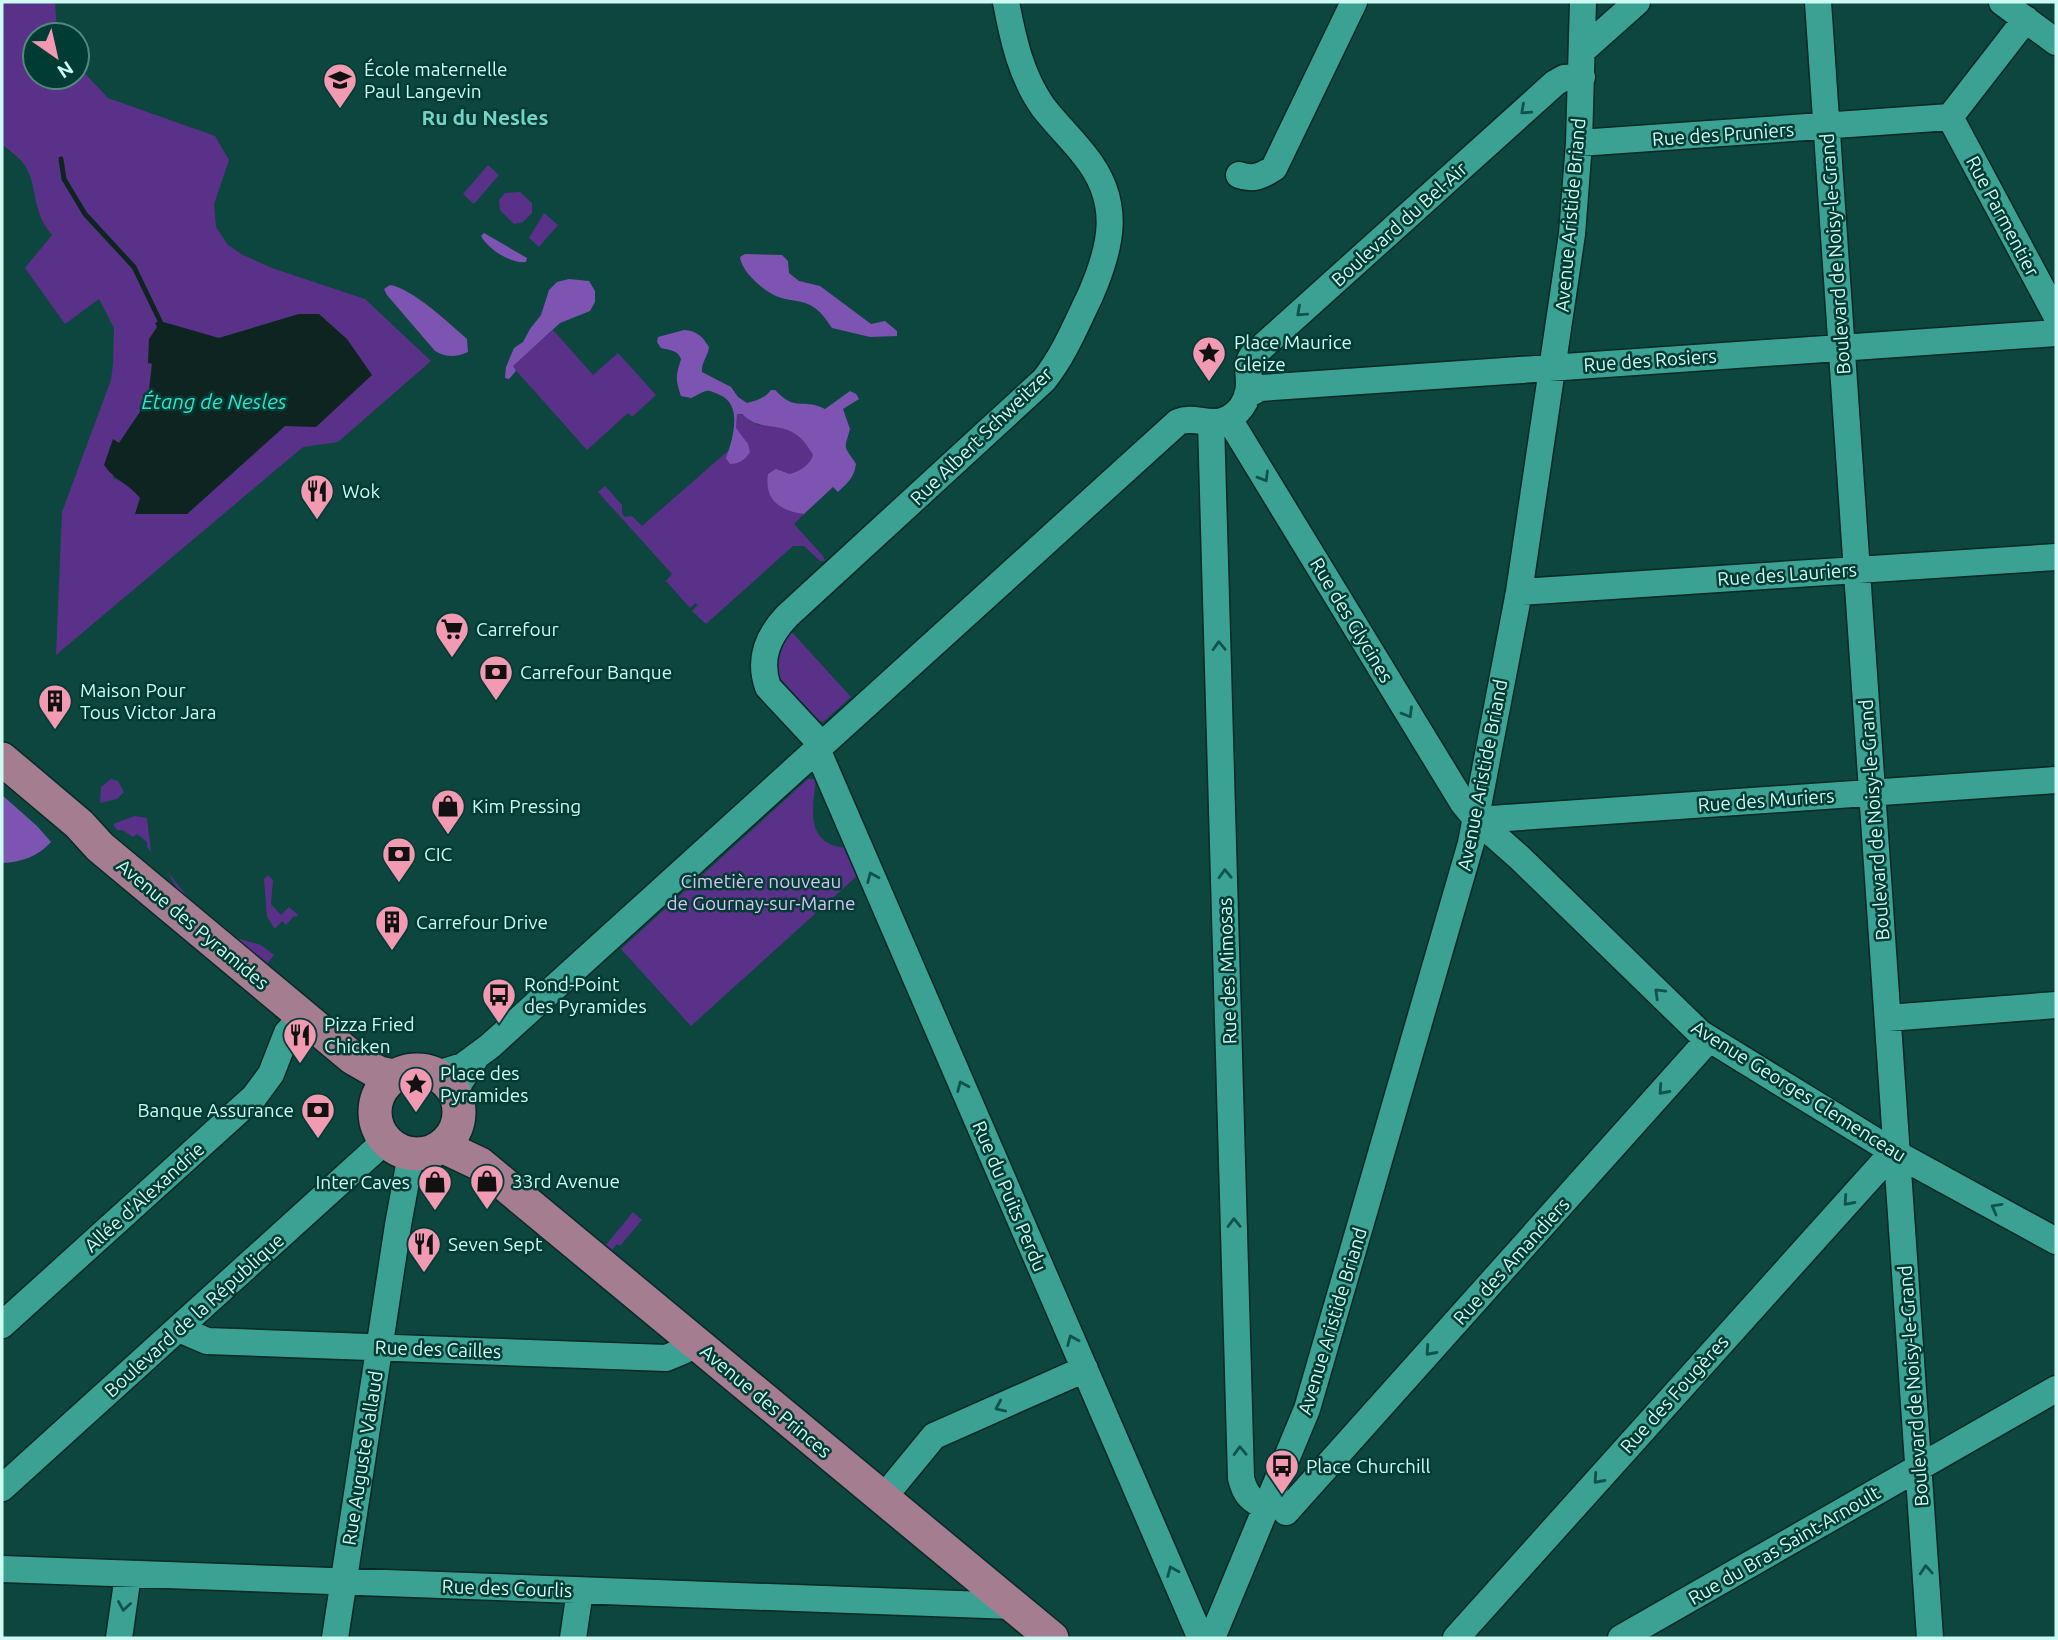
<svg xmlns="http://www.w3.org/2000/svg" width="2058" height="1640" font-family="Ubuntu,sans-serif">
<style>
.green{fill:#5a3188;fill-rule:evenodd}
.forest{fill:#7e54b2}
.water{fill:#0e2420}
.lines{fill:none;stroke-linecap:round;stroke-linejoin:round}
.stream{stroke:#0e2420;stroke-width:5}
.minor-casing{stroke:#082925;stroke-width:29}
.major-casing{stroke:#082925;stroke-width:36}
.minor{stroke:#3ba193;stroke-width:26}
.major{stroke:#a57d91;stroke-width:33}
.oneway{stroke:#0f544c}
.labels{text-anchor:middle;stroke-width:5;stroke-linejoin:round;paint-order:stroke}
.poi-label{font-size:19px;fill:#cdfaf2;stroke:#003b34;text-anchor:start}
.street-label{font-size:19px;fill:#cdfaf2;stroke:#003b34}
.park-label{font-size:19px;fill:#d6c3f4;stroke:#003b34}
.neighbourhood-label{font-size:21px;font-weight:bold;fill:#72d4c5;stroke:#003b34}
.water-label{font-size:21px;font-style:italic;fill:#2ee4ce;stroke:#003b34}
</style>
<rect width="100%" height="100%" fill="#0d463f"/>
<path class="green" d="M 2,2 L 55,2 L 57,35 L 35,35 L 35,77 L 77,77 L 77,65 L 108,98 L 215,136 L 229,160 L 214,204 L 216,227 L 228,245 L 243,255 L 272,268 L 365,299 L 431,361 L 338,442 L 303,447 L 56,655 L 62,512 L 111,380 L 113,364 L 114,328 L 99,299 L 65,324 L 25,268 L 52,235 C 30,210 39,184 23,163 C 18,156 8,150 2,144 ZM 299,314 L 285,426 L 187,514 L 141,498 L 130,485 L 113,478 L 114,440 L 119,443 L 148,400 L 152,363 L 148,363 L 157,327 L 219,338 Z
M 488,165 L 499,175 L 474,204 L 463,194 Z
M 520,192 L 532,203 L 532,213 L 523,222 L 514,224 L 500,210 L 499,200 L 505,193 Z
M 544,213 L 558,225 L 539,247 L 529,238 Z
M 553,330 L 593,375 L 618,353 L 656,395 L 632,417 L 628,413 L 587,450 L 512,366 Z
M 737,414 C 746,414 750,420 757,424 C 762,426 768,424 774,425 C 792,429 805,439 813,455 C 809,466 801,470 790,474 L 783,471 L 780,507 L 804,514 L 794,524 L 823,556 L 825,561 L 820,561 L 804,546 L 793,546 L 706,624 L 692,611 L 698,605 L 695,603 L 690,608 L 666,581 L 672,574 L 598,492 L 605,486 L 622,505 L 622,514 L 625,517 L 632,516 L 642,526 L 729,450 L 726,458 L 744,439 L 736,429 Z
M 789,629 L 851,697 L 823,722 L 816,720 L 782,689 L 774,660 Z
M 111,779 L 118,781 L 124,792 L 117,799 L 100,803 L 101,787 Z
M 808,779 L 816,779 C 814,799 806,831 828,843 C 833,846 840,847 845,848 L 858,875 L 691,1026 L 621,949 Z
M 135,816 L 147,818 L 151,852 L 147,847 L 147,842 L 137,834 L 133,837 L 122,830 L 117,830 L 113,824 Z
M 167,871 L 190,900 L 236,938 L 261,945 L 274,955 L 267,964 L 263,960 L 260,964 L 184,901 Z
M 268,875 L 273,880 L 271,904 L 281,915 L 289,907 L 298,915 L 296,917 L 294,916 L 286,925 L 282,921 L 275,929 L 267,917 L 264,879 Z
M 633,1212 L 642,1220 L 620,1246 L 617,1244 L 612,1250 L 606,1245 Z"/>
<path class="forest" d="M 484,233 L 527,258 L 526,262 C 511,264 488,249 481,236 Z
M 745,254 L 782,255 L 788,261 L 789,273 L 799,281 L 820,286 L 871,324 L 885,321 L 897,331 L 897,336 L 870,337 L 832,328 C 825,318 821,311 810,305 C 798,299 783,301 772,294 C 760,287 742,272 740,257 Z
M 569,279 L 589,281 L 595,291 L 595,302 L 590,311 L 560,323 L 513,366 L 516,371 L 509,379 L 505,378 L 506,367 L 514,348 L 523,342 L 530,329 L 541,315 L 549,290 L 557,282 Z
M 390,285 C 413,289 449,323 467,339 L 468,352 C 456,357 447,358 435,351 L 387,295 L 384,289 Z
M 684,330 C 697,331 702,336 709,347 C 708,356 701,363 702,372 L 731,387 L 738,397 L 747,403 C 756,401 765,398 771,390 L 775,390 C 797,413 801,397 825,409 L 850,391 L 856,394 L 859,399 L 843,409 L 850,429 C 844,451 843,444 856,464 C 854,478 848,482 838,492 L 833,487 L 804,514 C 780,511 764,500 768,474 L 776,469 L 790,474 C 801,470 809,466 813,455 C 790,413 765,437 742,414 L 737,414 L 736,428 L 748,444 L 750,452 C 745,460 739,464 730,464 L 726,458 C 732,441 743,407 722,396 C 717,394 711,390 706,391 C 701,392 696,396 691,398 L 681,396 C 675,378 676,376 681,359 C 678,350 669,350 661,348 L 657,342 L 658,337 Z
M 2,795 L 37,826 L 51,842 C 37,857 22,862 2,863 Z"/>
<path class="water" d="M 299,314 L 319,314 L 347,339 L 372,375 L 316,427 L 285,426 L 187,514 L 135,514 L 140,498 C 129,484 114,480 104,465 L 113,439 L 119,443 L 148,400 L 152,364 L 148,363 L 149,339 L 157,327 L 155,323 L 160,321 L 219,338 Z"/>
<g class="lines">
<path class="stream" d="M 61,159 L 64,179 L 85,214 L 134,267 L 160,321"/>
<g class="minor-casing">
<path id="minor" d="M 1818,2 L 1930,1638
M 2002,2 L 2056,42
M 1582,51 L 1637,2
M 1950,117 L 2056,315
M 1950,117 L 2026,19
M 1579,143 L 1950,117
M 1239,175 C 1253,180 1262,176 1274,168 L 1354,2
M 1247,395 L 1260,388 L 2056,333
M 1229,419 L 1463,803 L 1477,820 L 1520,858 L 1700,1033 L 1897,1154 L 2056,1241
M 1211,422 L 1241,1478 C 1245,1494 1250,1500 1266,1507
M 1519,592 L 2056,557
M 822,745 L 768,687 C 758,659 768,636 787,616 L 1044,380 C 1064,355 1076,325 1090,296 C 1112,246 1122,202 1085,156 C 1072,139 1056,124 1043,107 C 1021,76 1013,39 1006,2
M 817,749 L 1199,1634 L 1208,1638
M 1477,820 L 2056,780
M 1888,1018 L 2056,1005
M 437,1074 L 463,1066 L 490,1046 L 1178,422 C 1193,416 1207,425 1222,421 C 1239,416 1249,400 1249,383 C 1249,372 1246,365 1252,356 L 1555,83 L 1564,78 L 1582,77
M 456,1094 L 460,1082 L 475,1059
M 2,1325 L 254,1097 L 271,1074 L 287,1033 L 295,1024
M 179,1329 L 207,1341 L 666,1358 L 683,1351 L 693,1340
M 2,1488 L 385,1141
M 883,1498 L 934,1436 L 1085,1369
M 1286,1512 L 1709,1039
M 2,1569 L 1013,1606
M 119,1638 L 128,1575
M 335,1638 L 398,1225 L 411,1154
M 573,1638 L 580,1591
M 1212,1638 L 1307,1409 L 1471,843 L 1519,592 L 1572,234 L 1579,143 L 1583,2
M 1456,1638 L 1883,1163 L 1897,1154
M 1621,1638 L 2056,1389"/>
</g>
<g class="major-casing">
<path id="major" d="M 2,759 L 79,824 L 100,847 L 353,1058 L 379,1073 L 393,1076
M375 1112a42 42 0 1 1 84 0a42 42 0 1 1-84 0Z
M 442,1146 L 480,1164 L 1052,1638"/>
</g>
<use href="#minor" class="minor"/>
<use href="#major" class="major"/>
</g>
<defs><path id="oneway-chevron" d="M-2-3.5L2.5 0L-2 3.5" fill="none" stroke-width="1.6" stroke-linecap="round" stroke-linejoin="round" transform="scale(1.75)"/></defs>
<g class="oneway">
<use href="#oneway-chevron" transform="translate(1525 110) rotate(138)"/>
<use href="#oneway-chevron" transform="translate(1301 312) rotate(138)"/>
<use href="#oneway-chevron" transform="translate(1264 477) rotate(59)"/>
<use href="#oneway-chevron" transform="translate(1219 646) rotate(-92)"/>
<use href="#oneway-chevron" transform="translate(1408 713) rotate(59)"/>
<use href="#oneway-chevron" transform="translate(1225 874) rotate(-92)"/>
<use href="#oneway-chevron" transform="translate(872 877) rotate(-113)"/>
<use href="#oneway-chevron" transform="translate(1659 993) rotate(-136)"/>
<use href="#oneway-chevron" transform="translate(962 1086) rotate(-113)"/>
<use href="#oneway-chevron" transform="translate(1663 1090) rotate(132)"/>
<use href="#oneway-chevron" transform="translate(1848 1201) rotate(132)"/>
<use href="#oneway-chevron" transform="translate(1996 1208) rotate(-151)"/>
<use href="#oneway-chevron" transform="translate(1234 1223) rotate(-91)"/>
<use href="#oneway-chevron" transform="translate(1072 1340) rotate(-113)"/>
<use href="#oneway-chevron" transform="translate(1430 1351) rotate(132)"/>
<use href="#oneway-chevron" transform="translate(1000 1407) rotate(156)"/>
<use href="#oneway-chevron" transform="translate(1240 1451) rotate(-92)"/>
<use href="#oneway-chevron" transform="translate(1598 1479) rotate(132)"/>
<use href="#oneway-chevron" transform="translate(1926 1570) rotate(-94)"/>
<use href="#oneway-chevron" transform="translate(1172 1571) rotate(-113)"/>
<use href="#oneway-chevron" transform="translate(124 1606) rotate(99)"/>
</g>
<defs>
<g id="school-pin" transform="scale(1.75)"><path d="M0 17L-7.5 6A9.5 9.5 0 1 1 7.5 6Z" fill="#f19ab1" stroke="#003b34"/><path d="M0-5L7-2L0 1L-7-2ZM-4 1L0 2.5L4 1V4Q0 6-4 4Z" fill="#111"/></g>
<g id="sight-pin" transform="scale(1.75)"><path d="M0 17L-7.5 6A9.5 9.5 0 1 1 7.5 6Z" fill="#f19ab1" stroke="#003b34"/><path d="M0-6L1.8-2.2L6-1.7L2.9 1.2L3.7 5.4L0 3.3L-3.7 5.4L-2.9 1.2L-6-1.7L-1.8-2.2Z" fill="#111"/></g>
<g id="restaurant-pin" transform="scale(1.75)"><path d="M0 17L-7.5 6A9.5 9.5 0 1 1 7.5 6Z" fill="#f19ab1" stroke="#003b34"/><path d="M-5-6h1v4h1v-4h1v4h1v-4h1v5L-1.5 .5V6h-2V.5L-5-1ZM5-6V6H3V1.5H1.5Q1.5-4 5-6Z" fill="#111"/></g>
<g id="supermarket-pin" transform="scale(1.75)"><path d="M0 17L-7.5 6A9.5 9.5 0 1 1 7.5 6Z" fill="#f19ab1" stroke="#003b34"/><path d="M-6-5.5h2.5l.6 2H6L4.5 2H-2.5L-4.4-4H-6ZM-1.5 3.2a1.3 1.3 0 1 0 .1 0ZM3 3.2a1.3 1.3 0 1 0 .1 0Z" fill="#111"/></g>
<g id="bank-pin" transform="scale(1.75)"><path d="M0 17L-7.5 6A9.5 9.5 0 1 1 7.5 6Z" fill="#f19ab1" stroke="#003b34"/><path d="M-6-4H6V4H-6ZM0-2.3a2.3 2.3 0 1 0 0 4.6a2.3 2.3 0 1 0 0-4.6Z" fill="#111"/></g>
<g id="building-pin" transform="scale(1.75)"><path d="M0 17L-7.5 6A9.5 9.5 0 1 1 7.5 6Z" fill="#f19ab1" stroke="#003b34"/><path d="M-4-6H4V6H1V3H-1V6H-4ZM-2.5-4.3h1.7v1.8h-1.7ZM.8-4.3h1.7v1.8H.8ZM-2.5-1h1.7V.8h-1.7ZM.8-1h1.7V.8H.8Z" fill="#111"/></g>
<g id="shop-pin" transform="scale(1.75)"><path d="M0 17L-7.5 6A9.5 9.5 0 1 1 7.5 6Z" fill="#f19ab1" stroke="#003b34"/><path d="M-5-2.5h2.3a2.7 3.5 0 0 1 5.4 0H5L5.5 6h-11ZM-1.5-2.5h3a1.5 2.3 0 0 0-3 0Z" fill="#111"/></g>
<g id="bus-pin" transform="scale(1.75)"><path d="M0 17L-7.5 6A9.5 9.5 0 1 1 7.5 6Z" fill="#f19ab1" stroke="#003b34"/><path d="M-5-6H5V4H4V6H2V4H-2V6H-4V4H-5ZM-3.5-4V0h7V-4ZM-3.5 1.2v1.5H-2V1.2ZM2 1.2v1.5H3.5V1.2Z" fill="#111"/></g>
</defs>
<g fill-rule="evenodd">
<use href="#school-pin" x="340" y="80"/>
<use href="#sight-pin" x="1209" y="353"/>
<use href="#restaurant-pin" x="317" y="491"/>
<use href="#supermarket-pin" x="452" y="629"/>
<use href="#bank-pin" x="496" y="672"/>
<use href="#building-pin" x="55" y="701"/>
<use href="#shop-pin" x="448" y="806"/>
<use href="#bank-pin" x="399" y="854"/>
<use href="#building-pin" x="392" y="922"/>
<use href="#bus-pin" x="499" y="995"/>
<use href="#restaurant-pin" x="300" y="1035"/>
<use href="#sight-pin" x="416" y="1084"/>
<use href="#bank-pin" x="318" y="1110"/>
<use href="#shop-pin" x="487" y="1181"/>
<use href="#shop-pin" x="435" y="1182"/>
<use href="#restaurant-pin" x="424" y="1244"/>
<use href="#bus-pin" x="1282" y="1466"/>
</g>
<g class="labels">
<g class="poi-label">
<text x="364" y="76">École maternelle<tspan x="364" dy="22">Paul Langevin</tspan></text>
<text x="1234" y="349">Place Maurice<tspan x="1234" dy="22">Gleize</tspan></text>
<text x="342" y="498">Wok</text>
<text x="476" y="636">Carrefour</text>
<text x="520" y="679">Carrefour Banque</text>
<text x="80" y="697">Maison Pour<tspan x="80" dy="22">Tous Victor Jara</tspan></text>
<text x="472" y="813">Kim Pressing</text>
<text x="424" y="861">CIC</text>
<text x="416" y="929">Carrefour Drive</text>
<text x="524" y="991">Rond-Point<tspan x="524" dy="22">des Pyramides</tspan></text>
<text x="324" y="1031">Pizza Fried<tspan x="324" dy="22">Chicken</tspan></text>
<text x="440" y="1080">Place des<tspan x="440" dy="22">Pyramides</tspan></text>
<text x="294" y="1117" text-anchor="end">Banque Assurance</text>
<text x="512" y="1188">33rd Avenue</text>
<text x="410" y="1189" text-anchor="end">Inter Caves</text>
<text x="448" y="1251">Seven Sept</text>
<text x="1306" y="1473">Place Churchill</text>
</g>
<g class="street-label">
<text transform="translate(1723 134) rotate(-4)" y="7">Rue des Pruniers</text>
<text transform="translate(1570 215) rotate(-85)" y="7">Avenue Aristide Briand</text>
<text transform="translate(2003 216) rotate(62)" y="7">Rue Parmentier</text>
<text transform="translate(1399 224) rotate(-42)" y="7">Boulevard du Bel-Air</text>
<text transform="translate(1835 254) rotate(-94)" y="7">Boulevard de Noisy-le-Grand</text>
<text transform="translate(1650 360) rotate(-4)" y="7">Rue des Rosiers</text>
<text transform="translate(981 436) rotate(-44)" y="7">Rue Albert Schweitzer</text>
<text transform="translate(1787 574) rotate(-4)" y="7">Rue des Lauriers</text>
<text transform="translate(1352 620) rotate(59)" y="7">Rue des Glycines</text>
<text transform="translate(1482 775) rotate(-79)" y="7">Avenue Aristide Briand</text>
<text transform="translate(1766 800) rotate(-4)" y="7">Rue des Muriers</text>
<text transform="translate(1874 820) rotate(-94)" y="7">Boulevard de Noisy-le-Grand</text>
<text transform="translate(193 924) rotate(40)" y="7">Avenue des Pyramides</text>
<text transform="translate(1227 971) rotate(-92)" y="7">Rue des Mimosas</text>
<text transform="translate(1799 1091) rotate(32)" y="7">Avenue Georges Clemenceau</text>
<text transform="translate(1010 1196) rotate(67)" y="7">Rue du Puits Perdu</text>
<text transform="translate(144 1197) rotate(-42)" y="7">Allée d'Alexandrie</text>
<text transform="translate(1511 1261) rotate(-48)" y="7">Rue des Amandiers</text>
<text transform="translate(194 1315) rotate(-42)" y="7">Boulevard de la République</text>
<text transform="translate(1332 1321) rotate(-73)" y="7">Avenue Aristide Briand</text>
<text transform="translate(438 1349) rotate(2)" y="7">Rue des Cailles</text>
<text transform="translate(1913 1386) rotate(-94)" y="7">Boulevard de Noisy-le-Grand</text>
<text transform="translate(1674 1394) rotate(-48)" y="7">Rue des Fougères</text>
<text transform="translate(766 1401) rotate(40)" y="7">Avenue des Princes</text>
<text transform="translate(362 1458) rotate(-81)" y="7">Rue Auguste Vallaud</text>
<text transform="translate(1784 1545) rotate(-30)" y="7">Rue du Bras Saint-Arnoult</text>
<text transform="translate(507 1588) rotate(2)" y="7">Rue des Courlis</text>
</g>
<g class="park-label">
<text x="761" y="888">Cimetière nouveau<tspan x="761" dy="22">de Gournay-sur-Marne</tspan></text>
</g>
<g class="neighbourhood-label">
<text x="485" y="125">Ru du Nesles</text>
</g>
<g class="water-label">
<text x="214" y="409">Étang de Nesles</text>
</g>
</g>
<rect width="2058" height="1640" fill="none" stroke="#cdfaf2" stroke-width="7"/>
<g transform="translate(56 56) rotate(146)"><circle r="33" fill="#003b34" stroke="#528780" stroke-width="2"/>
<path d="M0-5L12 26L0 18L-12 26Z" fill="#f19ab1"/>
<text y="-10" font-size="19" font-weight="bold" text-anchor="middle" fill="#cdfaf2">N</text>
</g>
</svg>
